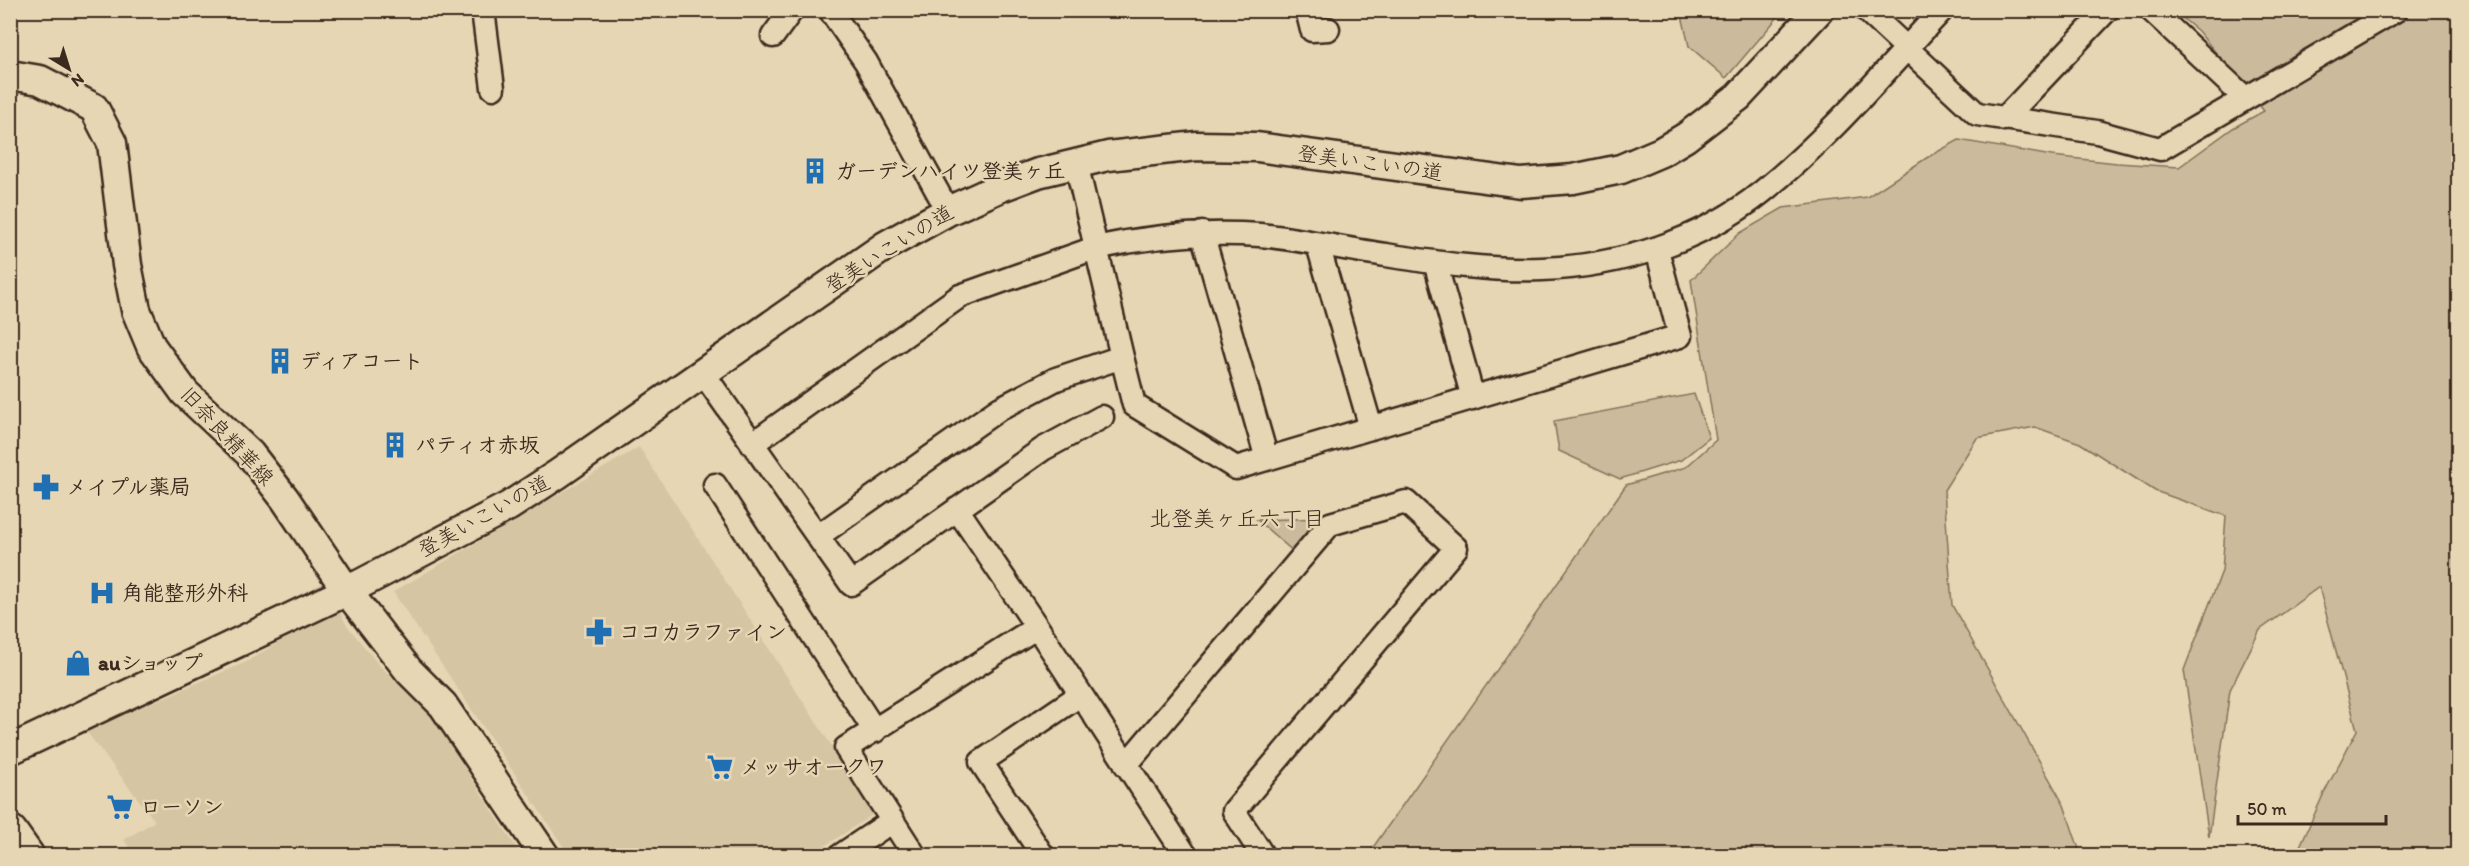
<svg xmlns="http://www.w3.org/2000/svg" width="2469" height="866" font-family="Itim,'Klee One',sans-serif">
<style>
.built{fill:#d6c5a3}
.green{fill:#cbba9b;stroke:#83725c;stroke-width:1.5}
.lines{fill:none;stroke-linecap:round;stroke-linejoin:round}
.minor-casing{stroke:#3b2a1e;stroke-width:27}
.tertiary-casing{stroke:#3b2a1e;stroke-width:33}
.primary-casing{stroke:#3b2a1e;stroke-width:38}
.minor{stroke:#e7d6b3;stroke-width:22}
.tertiary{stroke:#e7d6b3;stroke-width:28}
.primary{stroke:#e7d6b3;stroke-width:33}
.labels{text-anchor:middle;stroke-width:5;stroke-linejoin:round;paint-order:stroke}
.street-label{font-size:21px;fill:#3b2a1e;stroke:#e7d6b3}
.poi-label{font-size:21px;font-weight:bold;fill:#3b2a1e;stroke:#e7d6b3;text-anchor:start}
.neighbourhood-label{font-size:22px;fill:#3b2a1e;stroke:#e7d6b3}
</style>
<rect width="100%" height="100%" fill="#e7d6b3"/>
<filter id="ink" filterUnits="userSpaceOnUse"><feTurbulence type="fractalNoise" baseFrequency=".0167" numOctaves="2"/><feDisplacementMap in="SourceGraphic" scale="12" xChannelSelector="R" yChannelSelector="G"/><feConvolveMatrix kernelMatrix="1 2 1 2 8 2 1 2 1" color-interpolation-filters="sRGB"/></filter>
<g filter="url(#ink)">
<path class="built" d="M 639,447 L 875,813 L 811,855 L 569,855 L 393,592 Z
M 337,606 L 346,624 L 378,664 L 428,711 L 521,855 L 135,855 L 124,840 L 155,821 L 86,731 L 246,662 Z"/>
<path class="green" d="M 1681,11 L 1681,10 L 1783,11 L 1726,78 L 1689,46 Z
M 2174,11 L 2458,11 L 2458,791 L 2454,797 L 2457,855 L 2296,855 L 2324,793 L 2357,730 L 2319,587 L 2260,630 L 2230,690 L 2209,837 L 2184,670 L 2222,571 L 2226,516 L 2155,491 L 2080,443 L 2035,427 L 1977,438 L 1944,490 L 1952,605 L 2064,805 L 2081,855 L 1367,856 L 1626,485 L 1686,467 L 1716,440 L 1691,280 L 1740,233 L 1783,208 L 1867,197 L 1928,157 L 1959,140 L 2052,156 L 2117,163 L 2179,167 L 2233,128 L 2264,111 L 2198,31 Z
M 1694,394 L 1709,438 L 1681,460 L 1620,479 L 1559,451 L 1554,421 Z
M 1327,518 L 1295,553 L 1257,520 Z"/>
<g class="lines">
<g class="minor-casing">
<path id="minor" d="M 483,10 L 493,88
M 830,10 L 866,62 L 948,211
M 1307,10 L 1312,30 L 1328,29
M 1866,10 L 1977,114 L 2097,132 L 2160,149 L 2396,10
M 2151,10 L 2245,98
M 773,36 L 792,10
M 2004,119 L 2107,10
M 1202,233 L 1267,459
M 1318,245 L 1371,428
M 1435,262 L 1473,398
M 1122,357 L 1134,405 L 1236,468 L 1680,336 L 1657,250
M 703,373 L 851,584 L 1043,449 L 1102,417
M 752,444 L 960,296 L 1095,248 C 1149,236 1204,231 1260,235 C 1302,239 1344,249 1386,255 C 1437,263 1490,271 1542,269 C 1620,266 1701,241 1762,192 C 1828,139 1884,72 1942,10
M 715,485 L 875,731
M 957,509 L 1037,627 L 1186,856
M 818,536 L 999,409 L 1056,379 L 1122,357 L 1076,163
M 1126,765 L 1330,524 L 1406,502 L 1456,548 L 1234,811 L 1263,856
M 840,856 L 892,821
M 915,856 L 846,748 L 1037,627
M 1043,856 L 981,762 L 1080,695"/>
</g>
<g class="tertiary-casing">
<path id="tertiary" d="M 10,75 L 40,80 L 94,108 L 112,143 L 127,265 L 136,310 L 151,346 L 185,393 L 250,454 L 285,499 L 347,591 L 409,671 L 443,705 L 545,856
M 10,750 L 347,591 L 509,506 L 558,474 L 885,246 L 948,211 L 1001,187 L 1038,173 L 1108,156 L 1197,146 L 1257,147 L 1521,183 L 1573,179 L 1621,169 L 1661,152 L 1686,137 L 1738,97 L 1819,10"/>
</g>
<g class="primary-casing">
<path id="primary" d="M 10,832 L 27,856"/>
</g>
<use href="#minor" class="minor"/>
<use href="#tertiary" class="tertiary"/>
<use href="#primary" class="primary"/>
</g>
</g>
<defs>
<g id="building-bare" transform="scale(2.07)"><path d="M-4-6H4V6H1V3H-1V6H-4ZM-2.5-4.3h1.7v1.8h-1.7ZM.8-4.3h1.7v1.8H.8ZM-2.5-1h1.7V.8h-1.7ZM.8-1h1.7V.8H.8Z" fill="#1f6fb2" stroke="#e7d6b3" stroke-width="2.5" paint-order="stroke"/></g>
<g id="pharmacy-bare" transform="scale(2.07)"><path d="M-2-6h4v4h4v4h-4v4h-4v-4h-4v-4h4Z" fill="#1f6fb2" stroke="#e7d6b3" stroke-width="2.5" paint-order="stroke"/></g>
<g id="hospital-bare" transform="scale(2.07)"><path d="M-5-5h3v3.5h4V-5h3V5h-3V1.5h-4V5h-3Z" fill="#1f6fb2" stroke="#e7d6b3" stroke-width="2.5" paint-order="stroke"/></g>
<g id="shop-bare" transform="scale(2.07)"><path d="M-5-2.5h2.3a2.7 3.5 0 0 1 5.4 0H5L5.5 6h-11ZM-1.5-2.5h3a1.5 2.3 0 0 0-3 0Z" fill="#1f6fb2" stroke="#e7d6b3" stroke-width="2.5" paint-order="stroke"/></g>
<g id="supermarket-bare" transform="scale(2.07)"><path d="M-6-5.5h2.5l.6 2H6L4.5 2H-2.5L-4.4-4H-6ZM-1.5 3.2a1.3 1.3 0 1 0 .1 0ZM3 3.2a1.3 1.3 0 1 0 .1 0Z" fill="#1f6fb2" stroke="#e7d6b3" stroke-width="2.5" paint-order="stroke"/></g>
</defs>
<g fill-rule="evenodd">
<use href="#building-bare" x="815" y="171"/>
<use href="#building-bare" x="280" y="361"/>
<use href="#building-bare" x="395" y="445"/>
<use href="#pharmacy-bare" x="46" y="487"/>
<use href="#hospital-bare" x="102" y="593"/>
<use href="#pharmacy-bare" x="599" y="632"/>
<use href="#shop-bare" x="78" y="663"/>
<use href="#supermarket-bare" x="720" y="767"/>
<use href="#supermarket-bare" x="120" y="807"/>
</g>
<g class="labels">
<g class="street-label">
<text transform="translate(1370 163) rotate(8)" y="7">登美いこいの道</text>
<text transform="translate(889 249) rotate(-32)" y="7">登美いこいの道</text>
<text transform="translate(227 436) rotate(47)" y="7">旧奈良精華線</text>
<text transform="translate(484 516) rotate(-29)" y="7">登美いこいの道</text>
</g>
<g class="poi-label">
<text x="835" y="178">ガーデンハイツ登美ヶ丘</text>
<text x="300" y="368">ディアコート</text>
<text x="415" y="452">パティオ赤坂</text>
<text x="66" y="494">メイプル薬局</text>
<text x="122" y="600">角能整形外科</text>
<text x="619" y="639">ココカラファイン</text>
<text x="98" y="670">auショップ</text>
<text x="740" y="774">メッサオークワ</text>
<text x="140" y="814">ローソン</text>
</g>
<g class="neighbourhood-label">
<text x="1237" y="526">北登美ヶ丘六丁目</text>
</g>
</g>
<rect width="2469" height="866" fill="none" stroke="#e7d6b3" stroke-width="36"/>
<rect x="18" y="18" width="2433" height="830" fill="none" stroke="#3b2a1e" stroke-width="2" filter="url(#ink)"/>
<g transform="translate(69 69) rotate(142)" stroke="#e7d6b3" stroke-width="4.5" paint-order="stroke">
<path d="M0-4.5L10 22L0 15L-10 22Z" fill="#3b2a1e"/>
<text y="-9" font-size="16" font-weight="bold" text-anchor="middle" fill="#3b2a1e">N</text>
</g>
<path d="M2238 815v9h148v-9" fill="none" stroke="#3b2a1e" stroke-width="3"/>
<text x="2247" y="815" font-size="18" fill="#3b2a1e" stroke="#e7d6b3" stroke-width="4.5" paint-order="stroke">50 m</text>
</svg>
